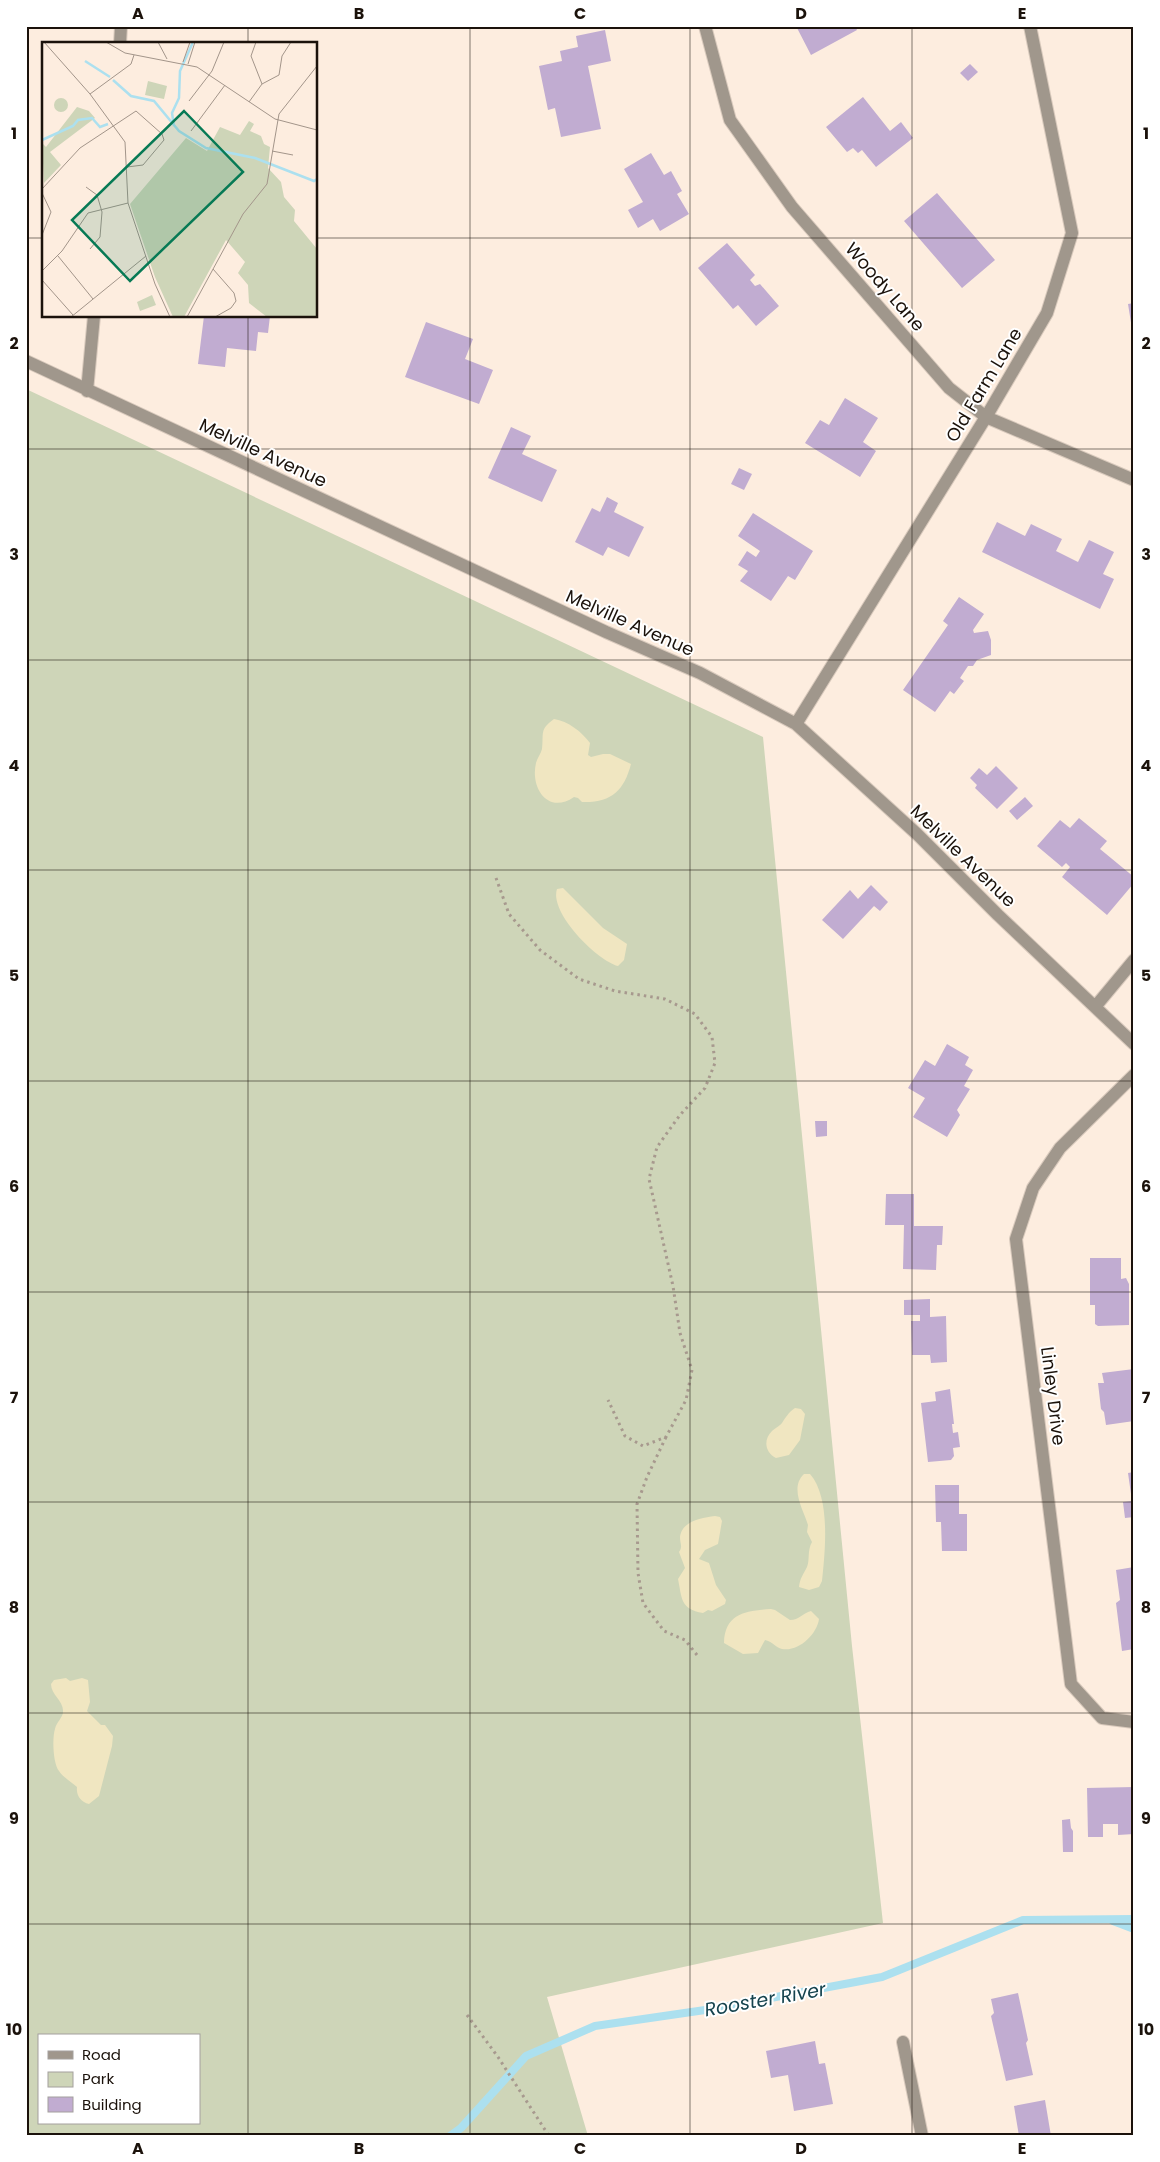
<svg xmlns="http://www.w3.org/2000/svg" width="1160" height="2162" font-family="Poppins,sans-serif">
<style>
.green{fill:#ced5b8;fill-rule:evenodd}
.sand{fill:#f0e6c1}
.lines{fill:none;stroke-linecap:round;stroke-linejoin:round}
.stream{stroke:#ace0ef;stroke-width:8}
.building{fill:#c1acd1}
.minor-casing{stroke:#d9cabd;stroke-width:14}
.path{stroke:#a7998e;stroke-width:3;stroke-dasharray:2.5 4;stroke-linecap:butt}
.minor{stroke:#a0978c;stroke-width:12}
.grid{fill:none;stroke:#1b120b;stroke-width:1;stroke-opacity:0.55}
.labels{text-anchor:middle;stroke-width:4;stroke-linejoin:round;paint-order:stroke}
.street-label{font-size:18px;fill:#1b120b;stroke:#fff}
.water-label{font-size:19px;font-style:italic;fill:#15434e;stroke:#fff}
.inset-river{fill:none;stroke:#ace0ef;stroke-width:2.5}
.inset-road{fill:none;stroke:#a3958a;stroke-width:1}
.view{fill:#077a55;fill-opacity:0.15;stroke:#077a55;stroke-width:2.5}
.inset-edge{fill:none;stroke:#1b120b;stroke-width:2.5}
.neatline{fill:none;stroke:#1b120b;stroke-width:2}
.grid-label{font-size:16px;text-anchor:middle;font-weight:bold;fill:#1b120b}
</style>
<rect width="100%" height="100%" fill="#fdeddf"/>
<path class="green" d="M 26,389 L 763,737 L 852,1646 L 883,1923 L 547,1997 L 588,2136 L 26,2136 ZM 39,2036 L 199,2036 L 199,2123 L 39,2123 Z"/>
<path class="sand" d="M 554,719 C 568,721 582,732 590,743 L 588,755 L 591,757 L 603,754 L 610,754 L 631,764 C 624,791 611,803 582,802 L 578,798 L 574,797 C 548,815 530,788 536,763 C 537,758 541,754 542,749 C 544,733 539,730 554,719 Z
M 563,888 L 603,928 L 627,944 L 624,960 L 618,966 C 596,960 549,912 557,889 Z
M 795,1408 L 801,1409 L 805,1414 L 800,1440 L 789,1455 L 776,1458 C 765,1452 763,1440 772,1431 C 775,1428 780,1426 782,1423 C 786,1417 788,1413 795,1408 Z
M 804,1474 L 810,1474 C 831,1498 825,1552 822,1581 L 819,1587 L 809,1590 L 799,1587 C 800,1578 803,1575 807,1567 C 810,1560 807,1551 812,1542 L 807,1532 L 808,1525 C 804,1511 789,1488 804,1474 Z
M 715,1516 L 720,1517 L 722,1521 L 718,1544 L 705,1550 L 699,1559 L 709,1563 L 716,1585 L 726,1600 L 725,1604 L 712,1611 L 708,1610 L 703,1613 C 680,1609 682,1598 678,1579 L 685,1568 L 679,1552 C 683,1546 680,1544 680,1537 C 682,1521 701,1518 715,1516 Z
M 771,1609 L 775,1610 L 790,1620 C 799,1620 803,1613 811,1611 L 819,1619 C 817,1634 799,1652 782,1649 C 776,1648 772,1641 765,1640 L 758,1653 L 743,1654 L 724,1643 C 725,1613 746,1611 771,1609 Z
M 66,1678 L 70,1681 L 82,1678 L 88,1680 L 90,1702 L 87,1711 L 101,1725 L 105,1725 L 113,1736 L 112,1746 L 99,1796 L 89,1804 C 81,1802 76,1796 77,1787 C 71,1782 63,1777 59,1771 C 53,1764 52,1738 55,1729 C 56,1723 63,1717 63,1712 C 64,1701 51,1695 51,1684 L 54,1680 Z"/>
<g class="lines">
<path class="stream" d="M 1113,1921 L 1134,1929
M 450,2136 L 461,2128 L 526,2056 L 595,2026 L 712,2009 L 882,1977 L 1023,1920 L 1134,1919"/>
</g>
<path class="building" d="M 796,26 L 855,26 L 857,30 L 811,55 Z
M 605,30 L 611,61 L 588,66 L 601,129 L 561,137 L 555,108 L 548,110 L 539,66 L 562,61 L 560,51 L 578,47 L 576,36 Z
M 970,64 L 978,72 L 968,81 L 960,73 Z
M 863,97 L 890,131 L 901,122 L 913,138 L 876,167 L 862,150 L 858,153 L 853,148 L 847,152 L 826,127 Z
M 651,153 L 664,175 L 671,171 L 682,191 L 677,194 L 689,214 L 660,231 L 653,219 L 638,228 L 628,210 L 643,202 L 624,169 Z
M 937,193 L 995,260 L 962,288 L 904,221 Z
M 727,243 L 755,275 L 750,280 L 755,286 L 760,284 L 779,306 L 756,326 L 738,305 L 733,309 L 698,268 Z
M 1134,303 L 1134,335 L 1133,335 L 1128,304 Z
M 204,316 L 270,316 L 268,333 L 258,332 L 256,351 L 227,348 L 225,367 L 198,364 Z
M 426,322 L 473,339 L 465,359 L 493,370 L 479,404 L 405,377 Z
M 845,398 L 878,418 L 863,442 L 876,451 L 860,477 L 805,443 L 820,420 L 829,425 Z
M 511,427 L 531,436 L 522,454 L 557,470 L 542,502 L 488,478 Z
M 739,468 L 752,474 L 744,490 L 731,484 Z
M 607,497 L 618,503 L 614,512 L 644,527 L 629,557 L 608,547 L 603,556 L 575,542 L 592,508 L 600,512 Z
M 753,513 L 813,551 L 795,580 L 788,576 L 771,601 L 740,581 L 748,571 L 738,565 L 747,551 L 756,557 L 760,551 L 738,536 Z
M 997,522 L 1025,536 L 1031,524 L 1062,539 L 1056,551 L 1078,562 L 1089,540 L 1114,552 L 1103,574 L 1114,579 L 1100,609 L 982,552 Z
M 959,597 L 984,614 L 973,630 L 974,633 L 988,631 L 991,640 L 991,655 L 977,660 L 973,666 L 968,666 L 960,678 L 964,681 L 954,694 L 950,691 L 935,712 L 903,690 L 948,625 L 943,621 Z
M 996,766 L 1018,788 L 997,809 L 975,788 L 977,785 L 970,778 L 979,768 L 987,775 Z
M 1025,797 L 1033,806 L 1017,820 L 1009,811 Z
M 1079,818 L 1107,841 L 1100,849 L 1134,877 L 1134,883 L 1107,915 L 1062,877 L 1070,867 L 1066,863 L 1062,867 L 1037,846 L 1060,820 L 1070,828 Z
M 871,885 L 888,902 L 880,911 L 874,906 L 843,939 L 822,920 L 850,890 L 858,899 Z
M 947,1044 L 969,1057 L 965,1065 L 973,1070 L 964,1086 L 970,1089 L 957,1110 L 960,1115 L 947,1137 L 913,1117 L 925,1098 L 908,1088 L 925,1060 L 935,1066 Z
M 815,1121 L 827,1121 L 827,1136 L 816,1137 Z
M 886,1194 L 914,1194 L 914,1226 L 943,1226 L 942,1245 L 937,1245 L 936,1270 L 903,1269 L 904,1225 L 885,1225 Z
M 1090,1258 L 1121,1258 L 1121,1279 L 1126,1278 L 1129,1284 L 1129,1325 L 1098,1326 L 1095,1324 L 1095,1305 L 1090,1305 Z
M 930,1299 L 930,1317 L 946,1316 L 947,1362 L 931,1363 L 930,1355 L 912,1355 L 911,1321 L 920,1321 L 920,1315 L 904,1315 L 904,1300 Z
M 1134,1369 L 1134,1421 L 1106,1425 L 1104,1412 L 1101,1409 L 1098,1383 L 1104,1383 L 1102,1373 Z
M 950,1389 L 954,1424 L 952,1424 L 953,1433 L 958,1432 L 960,1447 L 953,1448 L 954,1456 L 951,1460 L 928,1462 L 921,1403 L 936,1401 L 935,1392 Z
M 1134,1472 L 1134,1517 L 1125,1518 L 1123,1502 L 1132,1501 L 1128,1473 Z
M 935,1485 L 959,1485 L 959,1514 L 967,1514 L 967,1551 L 942,1551 L 941,1522 L 936,1522 Z
M 1134,1567 L 1134,1649 L 1122,1651 L 1116,1603 L 1120,1600 L 1116,1570 Z
M 1134,1787 L 1134,1834 L 1118,1835 L 1118,1824 L 1103,1824 L 1103,1837 L 1088,1837 L 1087,1788 Z
M 1070,1819 L 1071,1828 L 1073,1831 L 1073,1852 L 1063,1852 L 1062,1820 Z
M 1018,1993 L 1028,2040 L 1026,2043 L 1033,2075 L 1006,2081 L 991,2016 L 994,2013 L 991,1999 Z
M 815,2041 L 819,2064 L 825,2063 L 833,2104 L 794,2111 L 788,2075 L 771,2078 L 766,2051 Z
M 1045,2100 L 1051,2136 L 1019,2136 L 1014,2106 Z"/>
<g class="lines">
<g class="minor-casing">
<path id="minor" d="M 705,26 L 730,120 L 792,207 L 949,388 L 986,417 L 1134,480
M 120,44 L 121,26
M 26,361 L 606,632 L 700,673 L 796,724 L 917,834 L 998,915 L 1134,1044
M 87,391 L 94,316
M 796,724 L 986,417 L 1047,313 L 1072,233 L 1030,26
M 1095,1007 L 1134,960
M 1134,1075 L 1060,1148 L 1033,1188 L 1016,1239 L 1071,1684 L 1102,1718 L 1134,1722
M 903,2042 L 922,2136"/>
</g>
<path class="path" d="M 496,878 L 509,914 L 540,950 L 579,979 L 615,991 L 665,999 L 695,1014 L 712,1037 L 715,1063 L 705,1088 L 680,1115 L 657,1147 L 649,1179 L 673,1286 L 680,1333 L 692,1370 L 686,1400 L 666,1437 L 643,1446 L 625,1436 L 608,1400
M 666,1437 L 647,1477 L 637,1504 L 638,1573 L 643,1603 L 664,1631 L 685,1640 L 697,1655
M 467,2015 L 498,2057 L 549,2136"/>
<use href="#minor" class="minor"/>
</g>
<path class="grid" d="M 248,26 L 248,44M 470,26 L 470,2136M 690,26 L 690,2136M 912,26 L 912,2136M 26,238 L 44,238M 316,238 L 1134,238M 248,316 L 248,2136M 26,449 L 1134,449M 26,660 L 1134,660M 26,870 L 1134,870M 26,1081 L 1134,1081M 26,1292 L 1134,1292M 26,1502 L 1134,1502M 26,1713 L 1134,1713M 26,1924 L 1134,1924"/>
<g class="labels">
<g class="street-label">
<text transform="translate(885 287) rotate(49)" y="6">Woody Lane</text>
<text transform="translate(984 385) rotate(-59)" y="6">Old Farm Lane</text>
<text transform="translate(263 453) rotate(25)" y="6">Melville Avenue</text>
<text transform="translate(630 623) rotate(24)" y="6">Melville Avenue</text>
<text transform="translate(963 856) rotate(44)" y="6">Melville Avenue</text>
<text transform="translate(1053 1396) rotate(83)" y="6">Linley Drive</text>
</g>
<g class="water-label">
<text transform="translate(765 1999) rotate(-10)" y="7">Rooster River</text>
</g>
</g>
<g transform="translate(42 42)">
<rect width="275" height="275" fill="#fdeddf"/>
<path d="M 106,39 L 125,44 L 122,57 L 103,53 ZM12 63a7 7 0 1 1 14 0a7 7 0 1 1-14 0ZM 35,65 L 47,69 L 53,76 L 8,110 L 19,123 L 2,141 L 0,101 L 4,105 ZM 207,79 L 212,82 L 208,89 L 219,94 L 222,102 L 228,105 L 226,126 L 239,140 L 242,155 L 253,168 L 252,179 L 275,207 L 275,275 L 225,275 L 207,261 L 206,243 L 196,231 L 203,220 L 184,198 L 142,275 L 131,275 L 113,235 L 88,162 L 144,96 L 165,109 L 178,85 L 198,93 ZM 110,253 L 114,263 L 98,269 L 95,260 Z" fill="#ced5b8"/>
<path class="inset-river" d="M 43,19 L 68,35M 71,38 L 89,54 L 112,59 L 137,89 L 164,106 L 213,116 L 272,139 L 275,137M 132,84 L 130,71 L 137,56 L 138,29 L 151,0M 0,98 L 31,84 L 36,78 L 50,76 L 58,85 L 66,82"/>
<path class="inset-road" d="M 2,0 L 48,52 L 83,100 L 86,161 L 113,242 L 128,275M 64,0 L 83,11 L 155,25 L 233,77 L 275,88M 116,0 L 125,17M 141,20 L 148,0M 146,22 L 153,0M 220,42 L 237,33 L 240,14 L 249,0M 48,52 L 89,22 L 92,13M 147,59 L 170,29 L 182,0M 207,60 L 220,42 L 209,14 L 214,0M 149,89 L 183,43M 230,109 L 251,113M 44,145 L 55,153 L 60,170 L 58,195 L 48,207M 0,147 L 38,106 L 94,69 L 120,92 L 122,98 L 101,123 L 85,125M 0,151 L 9,170 L 0,193M 16,214 L 51,257M 171,227 L 192,251 L 194,259 L 189,266 L 173,275M 0,229 L 20,209 L 46,171 L 86,161M 0,238 L 31,273M 29,275 L 104,214M 145,275 L 201,172 L 225,142 L 237,72 L 275,24"/>
<path class="view" d="M 142,69 L 201,130 L 88,239 L 30,178 Z"/>
<rect width="275" height="275" class="inset-edge"/>
</g>
<rect width="1160" height="2162" fill="none" stroke="#ffffff" stroke-width="55"/>
<rect x="38" y="2034" width="162" height="90" fill="#ffffff" stroke="#a4a09d"/>
<rect x="48" y="2051" width="25" height="8" fill="#a0978c" stroke="#a4a09d"/>
<text x="82" y="2060" font-size="15" fill="#1b120b">Road</text>
<rect x="48" y="2072" width="25" height="15" fill="#ced5b8" stroke="#a4a09d"/>
<text x="82" y="2084" font-size="15" fill="#1b120b">Park</text>
<rect x="48" y="2097" width="25" height="15" fill="#c1acd1" stroke="#a4a09d"/>
<text x="82" y="2110" font-size="15" fill="#1b120b">Building</text>
<rect x="28" y="28" width="1104" height="2106" class="neatline"/>
<g class="grid-label">
<text x="138" y="19">A</text>
<text x="359" y="19">B</text>
<text x="580" y="19">C</text>
<text x="801" y="19">D</text>
<text x="1022" y="19">E</text>
<text x="14" y="139">1</text>
<text x="1146" y="139">1</text>
<text x="14" y="349">2</text>
<text x="1146" y="349">2</text>
<text x="14" y="560">3</text>
<text x="1146" y="560">3</text>
<text x="14" y="771">4</text>
<text x="1146" y="771">4</text>
<text x="14" y="981">5</text>
<text x="1146" y="981">5</text>
<text x="14" y="1192">6</text>
<text x="1146" y="1192">6</text>
<text x="14" y="1403">7</text>
<text x="1146" y="1403">7</text>
<text x="14" y="1613">8</text>
<text x="1146" y="1613">8</text>
<text x="14" y="1824">9</text>
<text x="1146" y="1824">9</text>
<text x="14" y="2035">10</text>
<text x="1146" y="2035">10</text>
<text x="138" y="2154">A</text>
<text x="359" y="2154">B</text>
<text x="580" y="2154">C</text>
<text x="801" y="2154">D</text>
<text x="1022" y="2154">E</text>
</g>
</svg>
